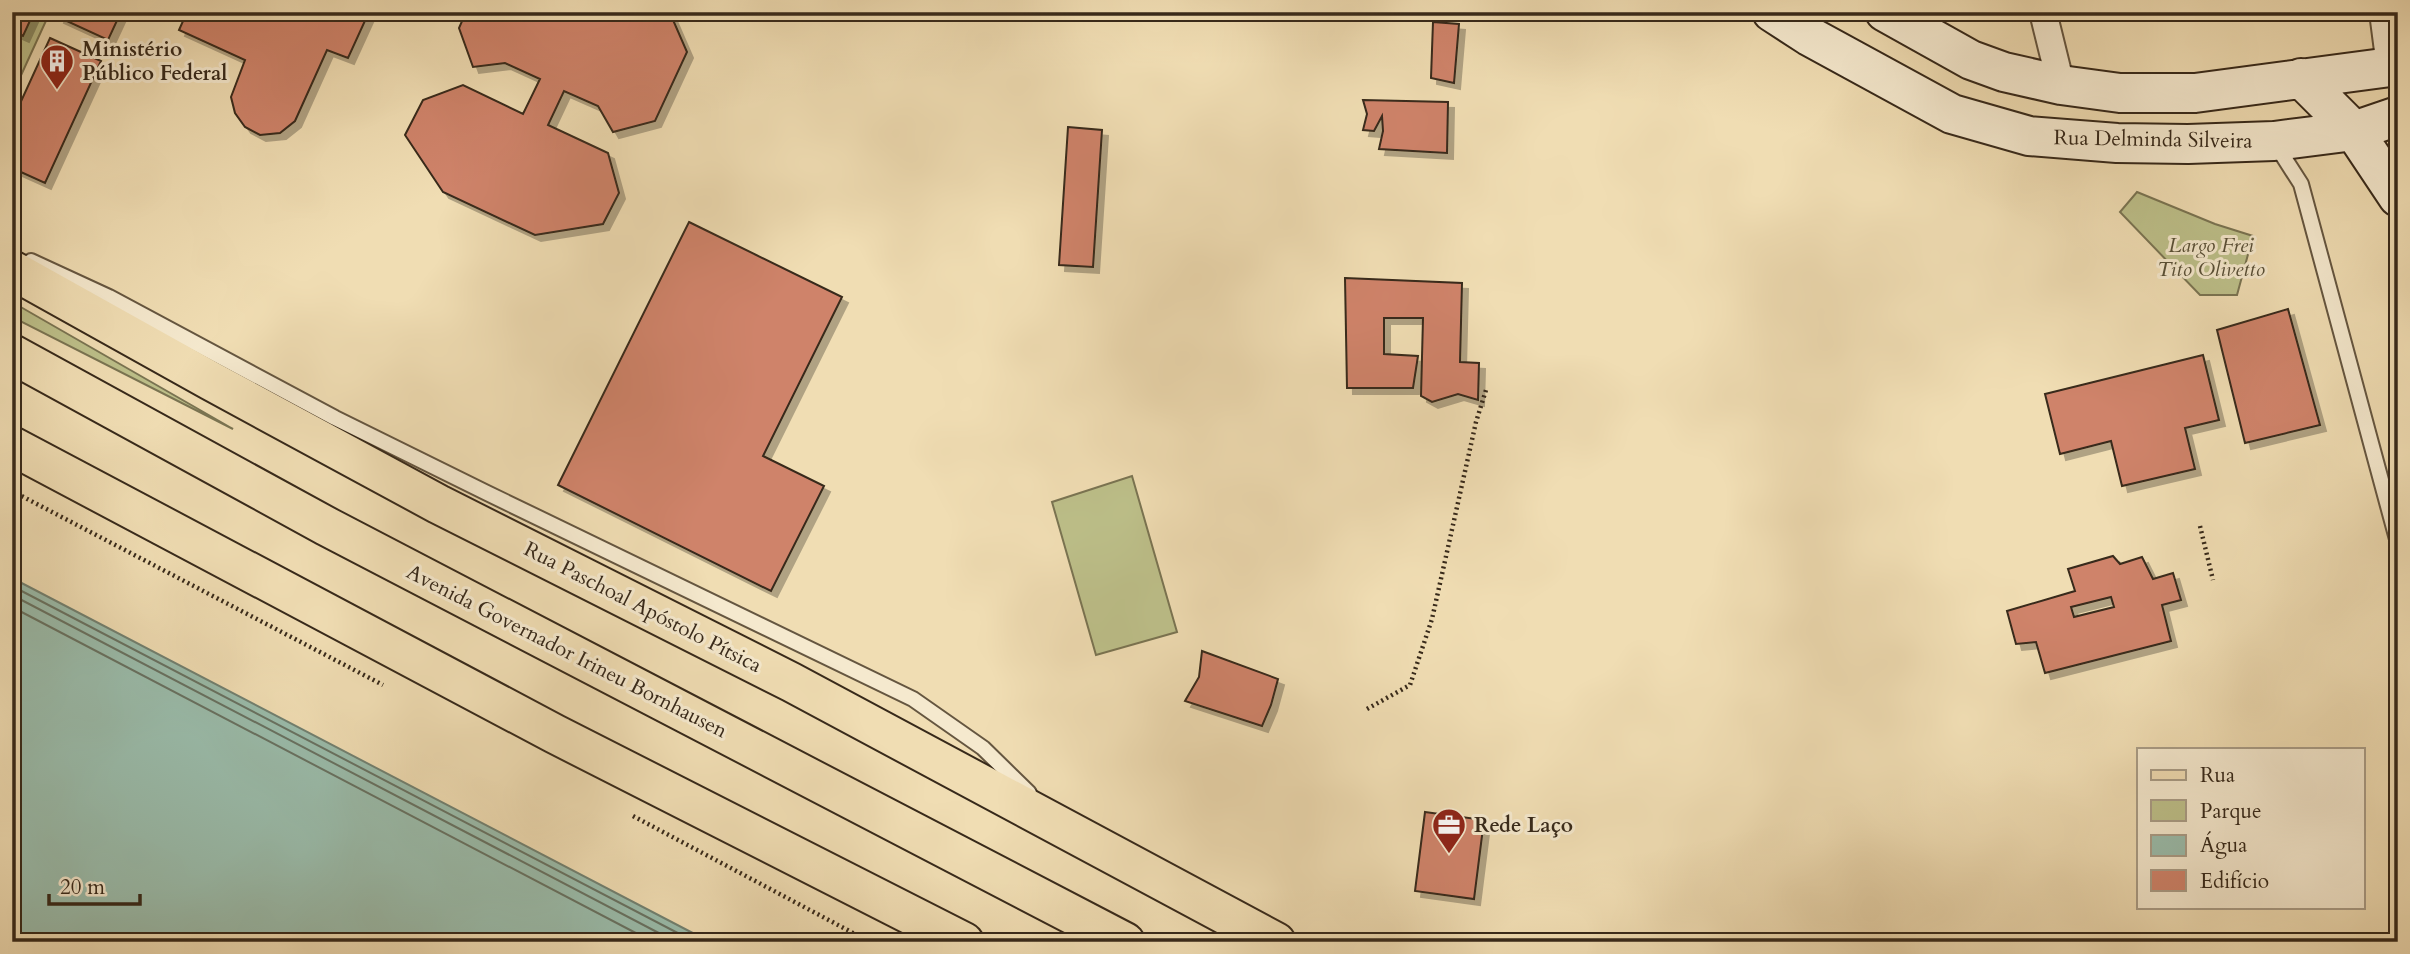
<svg xmlns="http://www.w3.org/2000/svg" width="2410" height="954" font-family="Cardo,serif">
<style>
.green{fill:#bdc08a;stroke:#7a7452;stroke-width:2}
.water{fill:#9abcab;stroke:#728171;stroke-width:2}
.lines{fill:none;stroke-linecap:round;stroke-linejoin:round}
.shore{stroke:#687262;stroke-width:2}
.building{fill:#cf836b;stroke:#37291a;stroke-width:2;fill-rule:evenodd;filter:url(#shadow)}
.service-casing{stroke:#655640;stroke-width:18}
.minor-casing{stroke:#655640;stroke-width:30}
.secondary-casing{stroke:#37291a;stroke-width:42}
.primary-casing{stroke:#37291a;stroke-width:42}
.trunk-casing{stroke:#37291a;stroke-width:42}
.path{stroke:#37291a;stroke-width:4.5;stroke-dasharray:2 3.5;stroke-linecap:butt}
.service{stroke:#f5e9ce;stroke-width:14}
.minor{stroke:#f5e9ce;stroke-width:26}
.secondary{stroke:#f5e9ce;stroke-width:38}
.primary{stroke:#f0ddb3;stroke-width:38}
.trunk{stroke:#f0ddb3;stroke-width:38}
.labels{text-anchor:middle;stroke-width:6;stroke-linejoin:round;paint-order:stroke}
.poi-label{font-size:21px;font-weight:bold;fill:#37291a;stroke:#f5e9ce;text-anchor:start}
.street-label{font-size:21px;fill:#37291a;stroke:#f5e9ce}
.park-label{font-size:21px;font-style:italic;fill:#584f36;stroke:#f5e9ce}
</style>
<defs>
<filter id="shadow"><feDropShadow dx="6" dy="6" stdDeviation="0" flood-color="#0004"/></filter>
</defs>
<rect width="100%" height="100%" fill="#f0ddb3"/>
<filter id="stains"><feTurbulence type="fractalNoise" baseFrequency=".00286" numOctaves="4"/><feColorMatrix values="0 0 0 0 .2 0 0 0 0 .09 0 0 0 0 .02 0 0 0 .5 -.17"/></filter>
<radialGradient id="worn" r=".72"><stop offset=".6" stop-color="#630" stop-opacity="0"/><stop offset="1" stop-color="#630" stop-opacity=".3"/></radialGradient>
<path class="green" d="M 12,12 L 50,12 L 12,95 Z
M 2137,192 L 2215,224 L 2253,236 L 2237,295 L 2200,295 L 2120,212 Z
M 12,302 L 233,429 L 12,317 Z
M 1132,476 L 1177,632 L 1096,655 L 1052,502 Z"/>
<path class="water" d="M 12,578 L 710,942 L 12,942 Z"/>
<g class="lines">
<path class="shore" d="M 12,586 L 695,942
M 12,595 L 676,942
M 12,607 L 653,942"/>
</g>
<path class="building" d="M 12,12 L 34,12 L 23,36 L 12,31 Z
M 60,12 L 121,12 L 108,40 L 58,17 Z
M 187,12 L 369,12 L 348,58 L 327,50 L 295,121 L 280,133 L 260,135 L 245,127 L 235,113 L 231,97 L 245,60 L 179,30 Z
M 466,12 L 670,13 L 687,52 L 655,121 L 613,132 L 598,106 L 564,91 L 548,125 L 608,153 L 619,193 L 603,224 L 535,235 L 443,192 L 405,135 L 423,100 L 463,85 L 523,114 L 540,79 L 505,63 L 473,67 L 459,28 Z
M 1433,22 L 1459,24 L 1454,83 L 1431,78 Z
M 50,38 L 101,61 L 45,183 L 12,168 L 12,121 Z
M 1363,100 L 1448,102 L 1447,153 L 1379,149 L 1383,131 L 1382,116 L 1374,131 L 1363,130 L 1367,114 Z
M 1068,127 L 1102,130 L 1093,267 L 1059,265 Z
M 689,222 L 842,297 L 763,456 L 824,486 L 771,591 L 558,485 Z
M 1345,278 L 1462,283 L 1460,362 L 1479,363 L 1478,400 L 1458,394 L 1432,402 L 1421,396 L 1423,318 L 1384,318 L 1384,354 L 1418,356 L 1413,388 L 1347,388 Z
M 2288,309 L 2320,425 L 2245,443 L 2217,330 Z
M 2203,355 L 2219,420 L 2185,428 L 2195,469 L 2122,486 L 2111,441 L 2060,454 L 2045,394 Z
M 2113,556 L 2120,564 L 2142,557 L 2153,579 L 2173,573 L 2181,600 L 2162,605 L 2171,641 L 2045,673 L 2036,642 L 2016,644 L 2007,611 L 2075,591 L 2068,569 ZM 2111,597 L 2114,607 L 2074,617 L 2071,607 Z
M 1202,651 L 1278,679 L 1271,705 L 1262,726 L 1185,701 L 1199,677 Z
M 1425,812 L 1484,820 L 1474,899 L 1415,891 Z"/>
<g class="lines">
<g class="service-casing">
<path id="service" d="M 2276,145 L 2301,184 L 2398,543
M 31,261 L 109,297 L 335,418 L 487,493 L 913,699 L 983,748 L 1029,793"/>
</g>
<g class="minor-casing">
<path id="minor" d="M 2043,12 L 2061,85
M 2383,12 L 2390,66"/>
</g>
<g class="secondary-casing">
<path id="secondary" d="M 1772,12 L 1809,36 L 1952,114 L 2029,136 L 2117,143 L 2188,144 L 2274,141 L 2354,131 L 2398,116
M 1885,12 L 1971,60 L 2004,72 L 2061,85 L 2120,93 L 2195,93 L 2398,66
M 2301,78 L 2354,131 L 2398,197"/>
</g>
<g class="primary-casing">
<path id="primary" d="M 12,270 L 211,381 L 438,504 L 791,682 L 1276,942"/>
</g>
<g class="trunk-casing">
<path id="trunk" d="M 12,354 L 326,526 L 1125,942
M 12,446 L 555,734 L 964,942"/>
</g>
<path class="path" d="M 12,491 L 383,685
M 2200,526 L 2213,580
M 1367,709 L 1410,685 L 1432,619 L 1476,422 L 1486,390
M 633,816 L 870,942"/>
<use href="#service" class="service"/>
<use href="#minor" class="minor"/>
<use href="#secondary" class="secondary"/>
<use href="#primary" class="primary"/>
<use href="#trunk" class="trunk"/>
</g>
<defs>
<g id="building-pin" transform="scale(1.75)"><path d="M0 17L-7.5 6A9.5 9.5 0 1 1 7.5 6Z" fill="#8f2418" stroke="#f5e9ce"/><path d="M-4-6H4V6H1V3H-1V6H-4ZM-2.5-4.3h1.7v1.8h-1.7ZM.8-4.3h1.7v1.8H.8ZM-2.5-1h1.7V.8h-1.7ZM.8-1h1.7V.8H.8Z" fill="#fff"/></g>
<g id="office-pin" transform="scale(1.75)"><path d="M0 17L-7.5 6A9.5 9.5 0 1 1 7.5 6Z" fill="#8f2418" stroke="#f5e9ce"/><path d="M-6-3h4V-5.5h4V-3h4V5H-6ZM-1-4.5V-3h2v-1.5ZM-6 0V1H6V0Z" fill="#fff"/></g>
</defs>
<g fill-rule="evenodd">
<use href="#building-pin" x="57" y="61"/>
<use href="#office-pin" x="1449" y="825"/>
</g>
<g class="labels">
<g class="poi-label">
<text x="82" y="56">Ministério<tspan x="82" dy="24">Público Federal</tspan></text>
<text x="1474" y="832">Rede Laço</text>
</g>
<g class="street-label">
<text transform="translate(2153 139) rotate(1)" y="7">Rua Delminda Silveira</text>
<text transform="translate(643 607) rotate(27)" y="7">Rua Paschoal Apóstolo Pítsica</text>
<text transform="translate(567 651) rotate(27)" y="7">Avenida Governador Irineu Bornhausen</text>
</g>
<g class="park-label">
<text x="2211" y="252">Largo Frei<tspan x="2211" dy="24">Tito Olivetto</tspan></text>
</g>
</g>
<rect width="2410" height="954" fill="none" stroke="#f0ddb3" stroke-width="42"/>
<rect x="14" y="14" width="2382" height="926" fill="none" stroke="#37291a" stroke-width="3.5"/>
<rect x="21" y="21" width="2368" height="912" fill="none" stroke="#37291a" stroke-width="2"/>
<rect x="2137" y="748" width="228" height="161" fill="#f5e9ce" stroke="#a99c86" stroke-width="2"/>
<rect x="2151" y="770" width="35" height="10" fill="#f0ddb3" stroke="#a99c86" stroke-width="2"/>
<text x="2200" y="782" font-size="21" fill="#37291a">Rua</text>
<rect x="2151" y="800" width="35" height="21" fill="#bdc08a" stroke="#a99c86" stroke-width="2"/>
<text x="2200" y="818" font-size="21" fill="#37291a">Parque</text>
<rect x="2151" y="835" width="35" height="21" fill="#9abcab" stroke="#a99c86" stroke-width="2"/>
<text x="2200" y="852" font-size="21" fill="#37291a">Água</text>
<rect x="2151" y="870" width="35" height="21" fill="#cf836b" stroke="#a99c86" stroke-width="2"/>
<text x="2200" y="888" font-size="21" fill="#37291a">Edifício</text>
<path d="M49 894v10h91v-10" fill="none" stroke="#37291a" stroke-width="3.5"/>
<text x="60" y="894" font-size="21" fill="#37291a" stroke="#f5e9ce" stroke-width="5" paint-order="stroke">20 m</text>
<rect width="100%" height="100%" filter="url(#stains)"/>
<rect width="100%" height="100%" fill="url(#worn)"/>
</svg>
